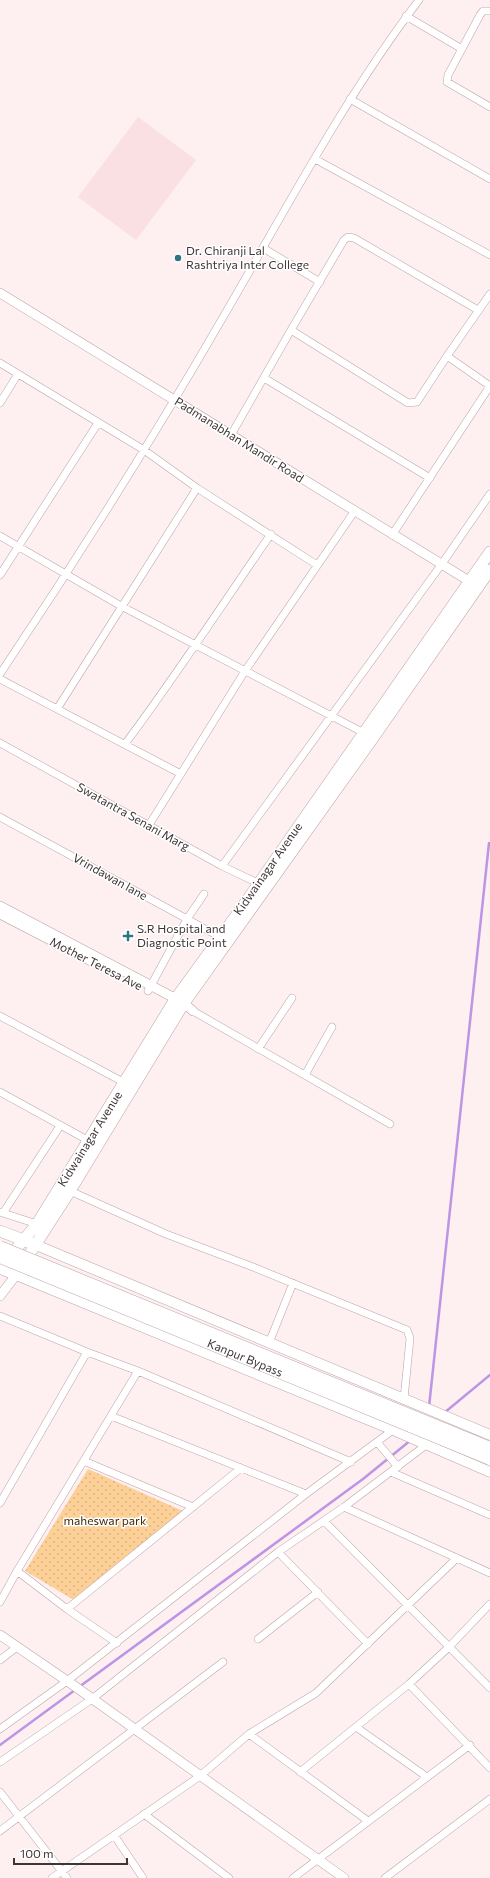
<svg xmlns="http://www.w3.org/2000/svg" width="490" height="1878" font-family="Commissioner,sans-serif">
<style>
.built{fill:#fbe0e3}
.park{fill:url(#park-dots)}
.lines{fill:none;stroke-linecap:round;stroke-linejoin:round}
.stream{stroke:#bc95e5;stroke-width:2.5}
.minor-casing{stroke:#bca4a7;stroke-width:8}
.tertiary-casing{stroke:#bca4a7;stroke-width:10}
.secondary-casing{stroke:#bca4a7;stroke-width:11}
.primary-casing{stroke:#bca4a7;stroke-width:12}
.minor{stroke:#fff;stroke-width:7}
.tertiary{stroke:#fff;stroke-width:9}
.secondary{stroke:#fff;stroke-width:10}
.primary{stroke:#fff;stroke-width:11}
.trunk-bridge-casing{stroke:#bca4a7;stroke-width:13;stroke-linecap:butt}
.trunk-bridge{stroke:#fff;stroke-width:12}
.poi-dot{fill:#2e7581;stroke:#fff;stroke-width:1.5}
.labels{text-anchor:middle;stroke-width:3;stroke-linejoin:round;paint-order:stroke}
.poi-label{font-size:12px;fill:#3f3536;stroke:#fff;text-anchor:start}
.street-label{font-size:12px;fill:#3f3536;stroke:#fff}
.park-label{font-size:12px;fill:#402804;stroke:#fff}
</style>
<defs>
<pattern id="park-dots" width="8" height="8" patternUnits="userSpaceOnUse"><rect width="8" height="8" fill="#fdd098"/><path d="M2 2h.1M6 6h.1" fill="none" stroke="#dab384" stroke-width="1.8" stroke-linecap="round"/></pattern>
</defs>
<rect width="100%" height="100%" fill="#feeff1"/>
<path class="built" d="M 138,117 L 196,160 L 136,240 L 78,197 Z"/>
<path class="park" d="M 88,1469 L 183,1511 L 74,1600 L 25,1571 Z"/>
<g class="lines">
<path class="stream" d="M 429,1407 L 489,843
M 444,1413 L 490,1375
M 79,1687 L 363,1479 L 411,1440
M 0,1745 L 75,1690"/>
<g class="minor-casing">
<path id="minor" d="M 490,11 L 483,11 L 480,15 L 448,75 L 447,82 L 490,107
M 406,16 L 462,49
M 350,99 L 490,179
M 315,159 L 490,255
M 263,248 L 320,282
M 291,330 L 344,240 L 348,237 L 354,238 L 478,310
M 0,363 L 144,450 L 197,488 L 317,565
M 264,378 L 430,478
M 0,403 L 18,374
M 231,435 L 291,330 L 408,403 L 417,402 L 447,356
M 392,535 L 490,386 L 447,356 L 490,294
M 0,536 L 121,606 L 366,734
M 0,575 L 98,423
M 0,674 C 78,558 152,440 222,319 C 285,211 343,100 419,0
M 0,679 L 181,774
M 57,709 L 197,488
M 0,743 L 222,866 L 262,885
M 125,744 C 176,676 222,605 271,534
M 0,817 L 220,937
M 149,825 L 245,671 L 354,512
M 222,866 L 441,565 L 490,494
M 148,991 L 187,919 L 204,894
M 193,1011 L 390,1124
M 0,1016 L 125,1083
M 258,1049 L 292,998
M 305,1075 L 332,1027
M 0,1092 L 91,1142
M 70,1191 L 166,1234 L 253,1267 L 407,1330 L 410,1338 L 404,1399
M 0,1212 L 37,1224
M 3,1213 L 60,1126
M 0,1316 L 87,1352 L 138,1371 L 17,1571 L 0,1602
M 269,1343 L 293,1283
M 138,1371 L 351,1462
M 111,1416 L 306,1494
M 377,1442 L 398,1467
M 84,1461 L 193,1507
M 391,1472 L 490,1515
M 0,1503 L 87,1352
M 344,1507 L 490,1573
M 324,1521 L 490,1688
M 278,1552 L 368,1644
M 17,1571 L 67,1609 L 241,1468
M 67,1609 L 117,1643
M 258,1639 L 318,1592
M 0,1660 L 17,1647
M 409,1684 L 490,1768
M 356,1727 L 427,1777
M 0,1729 L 67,1681 L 306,1494 L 393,1430
M 249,1734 L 368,1821
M 0,1762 L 92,1699 L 278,1552 L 344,1507 L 426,1445
M 300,1772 L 409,1684 L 449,1647 L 490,1604
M 0,1792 L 67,1878
M 144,1814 L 229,1878
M 0,1831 L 223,1662
M 114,1835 L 143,1878
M 52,1878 L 200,1776 L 249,1734 L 316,1693 L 457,1558
M 293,1878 L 470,1745
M 385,1878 L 490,1799"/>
</g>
<g class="tertiary-casing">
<path id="tertiary" d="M 0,293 L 474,584
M 0,906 L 184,1003 L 193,1011
M 0,914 L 91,961
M 0,1296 L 16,1275
M 0,1635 L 73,1685 L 344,1878"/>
</g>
<g class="secondary-casing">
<path id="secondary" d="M 36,1245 L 490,1435
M 16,1275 L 393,1430 L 490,1472"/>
</g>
<g class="primary-casing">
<path id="primary" d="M 0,1231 L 31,1243
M 0,1268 L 37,1224 L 176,998 L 243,906 L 490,552
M 0,1268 L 16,1275 L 70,1191 L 184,1003 L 373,738 L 490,570"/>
</g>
<use href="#minor" class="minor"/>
<use href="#tertiary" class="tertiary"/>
<use href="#secondary" class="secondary"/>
<use href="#primary" class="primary"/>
<g class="trunk-bridge-casing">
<g id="trunk-bridge">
<path d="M 0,1247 L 490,1448"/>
<path id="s1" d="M 0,1257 L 490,1459"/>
</g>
</g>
<use href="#trunk-bridge" class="trunk-bridge"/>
</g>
<g class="poi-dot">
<circle cx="178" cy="258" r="4"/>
<path d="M126 930h4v4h4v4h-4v4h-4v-4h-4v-4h4z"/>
</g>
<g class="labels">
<g class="poi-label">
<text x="186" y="255">Dr. Chiranji Lal<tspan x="186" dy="14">Rashtriya Inter College</tspan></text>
<text x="137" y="933">S.R Hospital and<tspan x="137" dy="14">Diagnostic Point</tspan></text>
</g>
<g class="street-label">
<text transform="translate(239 440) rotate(32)" y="4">Padmanabhan Mandir Road</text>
<text transform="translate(133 817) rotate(29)" y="4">Swatantra Senani Marg</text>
<text transform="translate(268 869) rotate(-55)" y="4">Kidwainagar Avenue</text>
<text transform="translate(110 877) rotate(29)" y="4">Vrindawan lane</text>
<text transform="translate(96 964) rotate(27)" y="4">Mother Teresa Ave</text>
<text transform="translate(90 1139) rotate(-58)" y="4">Kidwainagar Avenue</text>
<text dy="4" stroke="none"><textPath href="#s1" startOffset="265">Kanpur Bypass</textPath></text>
</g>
<g class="park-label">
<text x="105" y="1525">maheswar park</text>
</g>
</g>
<path d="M14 1858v6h113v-6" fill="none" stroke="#3f3536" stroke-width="2"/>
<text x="20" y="1858" font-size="12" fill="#3f3536" stroke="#ffffff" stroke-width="3" paint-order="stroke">100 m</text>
</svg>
